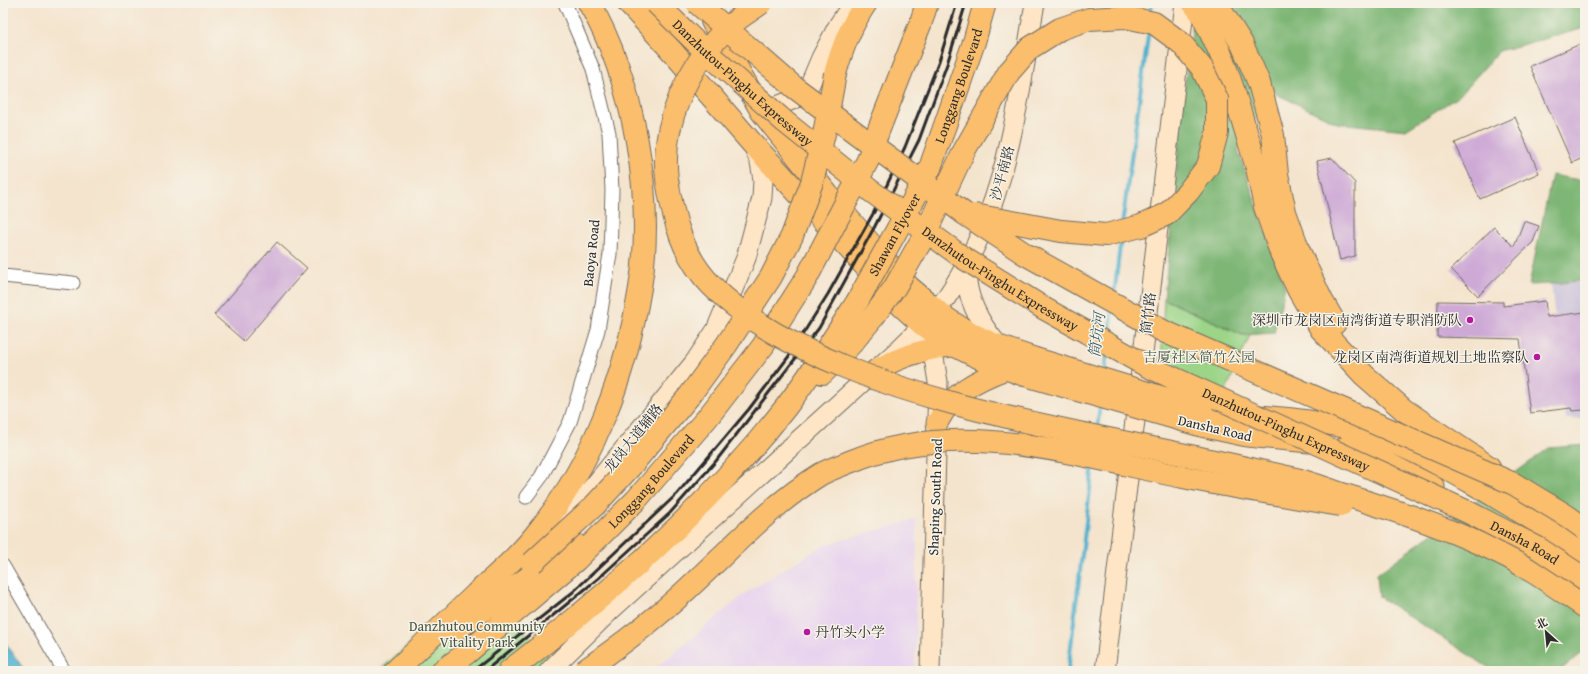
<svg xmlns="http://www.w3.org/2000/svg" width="1588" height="674" font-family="'Gentium Book Plus','Noto Serif SC',serif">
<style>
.built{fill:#e7d2ef}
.industrial{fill:#c8bfd8}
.green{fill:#9cd588;stroke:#64805a}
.forest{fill:#7db674;stroke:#547050}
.water{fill:#4fb1ce;stroke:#3d6e7c}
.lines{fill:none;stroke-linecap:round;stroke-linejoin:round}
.stream{stroke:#4fb1ce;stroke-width:4}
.building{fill:#cda9d6}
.street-casing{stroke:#716c64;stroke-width:15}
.secondary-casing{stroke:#716c64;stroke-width:21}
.primary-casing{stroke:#716c64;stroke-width:23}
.highway-casing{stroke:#716c64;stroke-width:24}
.street{stroke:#fff;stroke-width:13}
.secondary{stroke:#fde5c5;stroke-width:19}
.primary{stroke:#fabe6d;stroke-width:21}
.highway{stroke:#fabe6d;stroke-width:22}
.rail{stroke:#2b2b2b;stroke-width:3}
.primary-bridge-casing{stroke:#716c64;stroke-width:23;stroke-linecap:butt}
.highway-bridge-casing{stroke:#716c64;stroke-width:24;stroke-linecap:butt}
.primary-bridge{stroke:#fabe6d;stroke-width:21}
.highway-bridge{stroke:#fabe6d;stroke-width:22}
.poi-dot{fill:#b5179e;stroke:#f7f3e8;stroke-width:1.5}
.labels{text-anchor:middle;stroke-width:3;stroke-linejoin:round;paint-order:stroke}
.street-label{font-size:14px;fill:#2b2b2b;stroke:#f7f3e8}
.poi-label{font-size:14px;fill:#2b2b2b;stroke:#f7f3e8;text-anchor:end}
.park-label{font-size:14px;fill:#475642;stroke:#f7f3e8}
.water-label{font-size:15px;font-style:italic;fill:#385a64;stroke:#f7f3e8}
</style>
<rect width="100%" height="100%" fill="#f7f3e8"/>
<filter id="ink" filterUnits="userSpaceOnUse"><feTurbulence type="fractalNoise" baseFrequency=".025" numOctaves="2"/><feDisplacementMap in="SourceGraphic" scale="8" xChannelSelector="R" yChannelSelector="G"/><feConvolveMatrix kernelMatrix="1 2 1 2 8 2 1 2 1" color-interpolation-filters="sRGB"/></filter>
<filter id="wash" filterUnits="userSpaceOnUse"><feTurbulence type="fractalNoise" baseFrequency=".012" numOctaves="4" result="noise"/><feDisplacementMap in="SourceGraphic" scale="16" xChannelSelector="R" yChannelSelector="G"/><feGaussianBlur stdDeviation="0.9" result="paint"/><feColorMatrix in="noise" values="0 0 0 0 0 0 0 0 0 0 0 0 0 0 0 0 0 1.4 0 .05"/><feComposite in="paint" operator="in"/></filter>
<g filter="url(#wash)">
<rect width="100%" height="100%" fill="#f4e4cd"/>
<path class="built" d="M 917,519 L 915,671 L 652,671 L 747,592 L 824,545 Z"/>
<path class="industrial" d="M 1585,280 L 1585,419 L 1566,419 L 1551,284 Z"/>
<path class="green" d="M 1164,299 L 1242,335 L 1250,335 L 1218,409 L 1160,389 Z
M 481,583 L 562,671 L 378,671 Z"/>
<path class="forest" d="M 1196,3 L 1585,3 L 1585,28 L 1499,51 L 1459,96 L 1406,130 L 1337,123 L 1272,92 L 1238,151 L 1285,287 L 1274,333 L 1243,335 L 1164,299 L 1184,92 Z
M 1552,175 L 1585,181 L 1585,280 L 1551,284 L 1529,285 Z
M 1585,445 L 1585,651 L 1559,671 L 1494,671 L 1379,597 L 1377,574 L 1549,448 Z"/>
<path class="water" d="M 3,639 L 25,671 L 3,671 Z"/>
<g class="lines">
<path class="stream" d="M 1150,17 L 1152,3
M 1122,225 L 1149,29
M 1114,296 L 1121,237
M 1109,338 L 1112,311
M 1104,374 L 1107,350
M 1097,431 L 1100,404
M 1068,671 L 1093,464"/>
</g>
<g id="blocks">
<path class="building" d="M 1585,42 L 1585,157 L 1572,163 L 1530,66 Z
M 1515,117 L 1539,173 L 1480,199 L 1455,143 Z
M 1332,158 L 1355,183 L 1355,256 L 1340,260 L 1317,161 Z
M 1524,221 L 1539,226 L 1533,242 L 1478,296 L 1451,269 L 1494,227 L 1514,247 Z
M 277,242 L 307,268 L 244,341 L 214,315 Z
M 1438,301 L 1503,302 L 1503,306 L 1545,301 L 1547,317 L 1585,312 L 1585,410 L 1572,411 L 1571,408 L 1530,413 L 1520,339 L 1437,337 Z"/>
</g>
</g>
<g filter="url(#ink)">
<use href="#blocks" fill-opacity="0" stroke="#716c64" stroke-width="1"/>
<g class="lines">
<g class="street-casing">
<path id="street" d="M 3,276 L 73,283
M 526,497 L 541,477 L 570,422 L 598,330 L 610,254 L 612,190 L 609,133 L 593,69 L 565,3
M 3,566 L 64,671"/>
</g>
<g class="secondary-casing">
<path id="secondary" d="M 762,112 L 797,98 L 810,84 L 821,58 L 839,24 L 853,3
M 967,264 C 963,294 980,325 1000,347
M 927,334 L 934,358 L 938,382 L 930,671
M 562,525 L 694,363 L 716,330 L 746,258 L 762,198 L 763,180 L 760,162 L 753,145
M 549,671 L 610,611 L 899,349 C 915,333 933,317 946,298 C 1007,208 1017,107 1035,3
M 1105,671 L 1185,3"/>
</g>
<g class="primary-casing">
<path id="primary" d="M 936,310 C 968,335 996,346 1034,358
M 923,325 C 954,349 985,362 1023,375
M 876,370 C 900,357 926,348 953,346
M 1202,409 C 1251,418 1302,416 1351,429 C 1398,440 1438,464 1480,488 C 1515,509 1551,530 1585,553
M 937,423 C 953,392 974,381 1006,369
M 1201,426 L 1247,436 L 1309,442
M 1344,448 L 1378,458 L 1434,487"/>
</g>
<g class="highway-casing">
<g id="highway">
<path d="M 628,3 L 664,42 L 751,142 L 902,306 L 923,325"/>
<path d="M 1193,3 L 1201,13 L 1220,52 L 1234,92 L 1257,168 L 1265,207 L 1281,253 L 1299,291 L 1321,329 L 1364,375 L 1404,410 L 1489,467"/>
<path d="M 1216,3 L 1242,44 L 1259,83 L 1273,135 L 1277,174 L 1285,212 L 1299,251 L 1321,299 L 1335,323"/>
<path d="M 712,21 L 728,52 L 762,112 L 828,195 L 868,241 L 909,287 L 936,310"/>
<path d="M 835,74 C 842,48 851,25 866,3"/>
<path d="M 877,134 L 921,22 L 927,3"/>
<path id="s1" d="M 930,168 L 974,42 L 985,3"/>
<path d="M 823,373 L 852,343 L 874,316"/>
<path d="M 1413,517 C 1446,529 1479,542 1510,558 C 1536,573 1561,590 1585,607"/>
<path d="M 454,631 L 575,544"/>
<path d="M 395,671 C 423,645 451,618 478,592 C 500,572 522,553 540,529 C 594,460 626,374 640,288 C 655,200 634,80 589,3"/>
<path id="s2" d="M 442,671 L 468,652 L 576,560 L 636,500 L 708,417 L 763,346 L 807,277 L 819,254"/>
<path d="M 509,671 C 611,593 707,508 786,407 C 812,373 834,338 857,302"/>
</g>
</g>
<use href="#street" class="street"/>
<use href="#secondary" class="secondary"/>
<use href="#primary" class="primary"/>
<use href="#highway" class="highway"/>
<path class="rail" d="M 473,671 L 573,592 L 677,494 L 749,409 L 789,356 L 828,294 L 874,212 L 905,147 L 939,61 L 957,3
M 485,671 L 600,577 L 670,513 L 716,461 L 819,328 L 875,226 L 919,140 L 947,64 L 966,3"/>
<g class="primary-bridge-casing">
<path id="primary-bridge" d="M 1034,358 L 1202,409
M 1023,375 L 1201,426"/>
</g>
<g class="highway-bridge-casing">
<g id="highway-bridge">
<path id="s3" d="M 656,3 L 704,50 L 785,122 L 871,191 L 962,257 L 1045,309 L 1145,365 L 1468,512 L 1538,548 L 1585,579"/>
<path d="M 697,3 L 794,87 L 965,214 L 1025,254 L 1163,331 L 1514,484 L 1567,516 L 1585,529"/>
<path d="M 761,3 C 750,11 737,19 727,28 C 688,66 660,124 667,179 C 673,219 683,257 712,286 C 750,324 797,347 845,367 C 920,398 999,416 1079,433 C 1153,448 1227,463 1300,480 C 1314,484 1328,489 1342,494 C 1365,501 1389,509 1413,517"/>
<path d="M 819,254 L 868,160 L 877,134"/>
<path id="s4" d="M 857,302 L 914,199 L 930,168"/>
<path d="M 874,316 L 895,287 L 924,236 L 964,151 L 1009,72 L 1030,48 L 1060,29 L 1089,19 L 1125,17 L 1154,23 L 1181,43 L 1202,68 L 1217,99 L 1217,133 L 1208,166 L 1188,192 L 1167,214 L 1141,226 L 1106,235 L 1061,231 L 974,215"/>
<path d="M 532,563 L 594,506 L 631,466 L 690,395 L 727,344 L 771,277 L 792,236 L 812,182 L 824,134 L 835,74"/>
<path d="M 584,671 C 618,647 652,622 683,593 C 728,552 769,506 821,474 C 830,469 842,465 852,461 C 958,417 1076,455 1183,477 C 1236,488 1289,496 1341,505"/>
</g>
</g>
<use href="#primary-bridge" class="primary-bridge"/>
<use href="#highway-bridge" class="highway-bridge"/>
</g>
</g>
<g class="poi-dot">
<circle cx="1470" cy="320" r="4"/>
<circle cx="1537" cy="357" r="4"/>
<circle cx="807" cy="632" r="4"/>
</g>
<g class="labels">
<g class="street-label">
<text dy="5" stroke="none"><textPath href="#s3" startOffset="118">Danzhutou-Pinghu Expressway</textPath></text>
<text dy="5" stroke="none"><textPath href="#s1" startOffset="87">Longgang Boulevard</textPath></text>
<text transform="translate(1002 173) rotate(-75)" y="5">沙平南路</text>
<text dy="5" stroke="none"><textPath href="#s4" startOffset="77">Shawan Flyover</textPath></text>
<text transform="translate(591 253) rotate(-84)" y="5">Baoya Road</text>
<text dy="5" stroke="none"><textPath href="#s3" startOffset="442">Danzhutou-Pinghu Expressway</textPath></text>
<text transform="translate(1148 313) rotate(-83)" y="5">简竹路</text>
<text transform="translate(1215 428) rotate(13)" y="5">Dansha Road</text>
<text dy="5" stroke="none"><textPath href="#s3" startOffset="766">Danzhutou-Pinghu Expressway</textPath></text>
<text transform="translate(633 438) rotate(-51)" y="5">龙岗大道辅路</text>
<text dy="5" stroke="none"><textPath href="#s2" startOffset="283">Longgang Boulevard</textPath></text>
<text transform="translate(935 497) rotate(-88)" y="5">Shaping South Road</text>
<text dy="5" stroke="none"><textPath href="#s3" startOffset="1030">Dansha Road</textPath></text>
</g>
<g class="poi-label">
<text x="1462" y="325">深圳市龙岗区南湾街道专职消防队</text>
<text x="1529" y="362">龙岗区南湾街道规划土地监察队</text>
<text x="815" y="637" text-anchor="start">丹竹头小学</text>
</g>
<g class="park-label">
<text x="1199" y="362">吉厦社区简竹公园</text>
<text x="477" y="631">Danzhutou Community<tspan x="477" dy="16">Vitality Park</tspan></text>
</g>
<g class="water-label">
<text transform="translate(1097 335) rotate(-83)" y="5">简坑河</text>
</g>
</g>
<rect width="1588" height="674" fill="none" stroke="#f7f3e8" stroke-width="16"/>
<g transform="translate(1546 632) rotate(333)" stroke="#f7f3e8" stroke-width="3" paint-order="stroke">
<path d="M0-3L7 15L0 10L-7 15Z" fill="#2b2b2b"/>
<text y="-6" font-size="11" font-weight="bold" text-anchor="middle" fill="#2b2b2b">北</text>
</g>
</svg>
